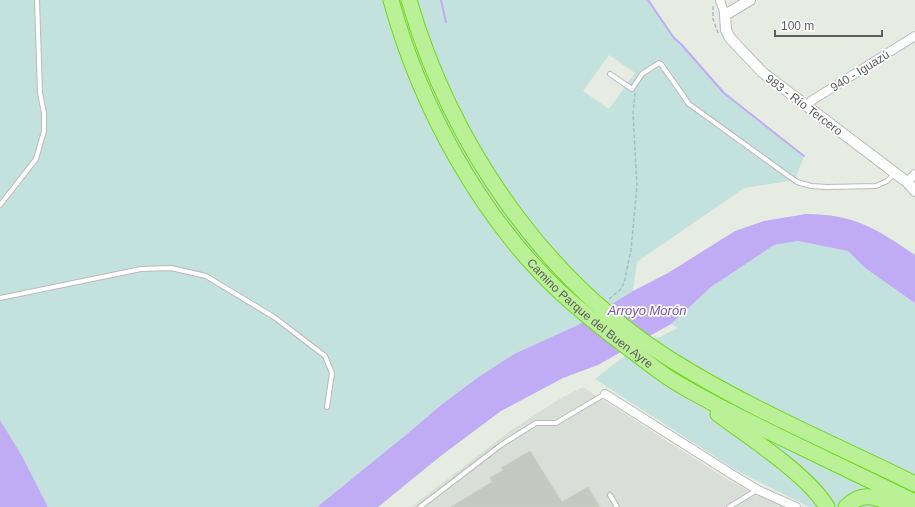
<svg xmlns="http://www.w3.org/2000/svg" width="915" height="507" font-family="Arial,sans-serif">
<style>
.industrial{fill:#daded8}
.green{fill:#c3e1dd;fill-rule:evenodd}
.water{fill:#c0abf5}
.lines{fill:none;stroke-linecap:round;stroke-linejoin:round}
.stream{stroke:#c0abf5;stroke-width:2}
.building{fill:#c3c8c0;stroke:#c9d0c2}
.service-casing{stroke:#bbb9be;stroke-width:6}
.minor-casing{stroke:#bbb9be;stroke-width:10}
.tertiary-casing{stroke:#bbb9be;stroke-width:12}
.motorway-casing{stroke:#70d719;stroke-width:17}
.path{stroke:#a0c2c7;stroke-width:1.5;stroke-dasharray:4 2;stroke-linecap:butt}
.service{stroke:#fff;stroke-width:4}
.minor{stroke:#fff;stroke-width:8}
.tertiary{stroke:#fff;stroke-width:10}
.motorway{stroke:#baf196;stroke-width:15}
.labels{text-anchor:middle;stroke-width:3.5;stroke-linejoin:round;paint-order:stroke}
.street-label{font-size:12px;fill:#5e5c62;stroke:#fff}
.water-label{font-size:13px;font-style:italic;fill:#7650b5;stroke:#fff}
</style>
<rect width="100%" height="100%" fill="#e7ece3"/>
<path class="industrial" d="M 583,387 L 728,480 L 784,507 L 411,507 L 510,431 L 561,398 Z"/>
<path class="green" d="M 0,0 L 648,0 L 674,38 L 681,44 L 724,93 L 804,156 L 795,180 L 744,188 L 637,262 L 633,291 L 578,325 L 514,354 L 477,378 L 441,405 L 407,434 L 317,507 L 48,507 L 22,456 L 0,420 ZM 609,55 L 635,73 L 609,109 L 583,91 Z
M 798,241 L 848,251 L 865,268 L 915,303 L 915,507 L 809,507 L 734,469 L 595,379 L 632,350 L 678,328 L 671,324 L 711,287 L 746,263 L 774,245 Z"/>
<path class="water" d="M 806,214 C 854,214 877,229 915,255 L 915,303 L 865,268 L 848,251 L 798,241 L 774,245 L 711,287 L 671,324 L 598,365 L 563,378 L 501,411 L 442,455 L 378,507 L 317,507 L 407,434 L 441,405 L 477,378 L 514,354 L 578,325 L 633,291 L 668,273 L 735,231 L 764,221 Z
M 0,420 L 22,456 L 48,507 L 0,507 Z"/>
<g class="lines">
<path class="stream" d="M 441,0 L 446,22
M 648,0 L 674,38 L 681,44 L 724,93 L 804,156"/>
</g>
<path class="building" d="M 530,451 L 562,502 L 588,487 L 600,507 L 451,507 L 492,482 L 490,478 L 503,470 L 501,468 Z"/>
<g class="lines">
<g class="service-casing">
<path id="service" d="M 610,74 L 632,89 L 642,74 L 659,63 L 661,64 L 689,104 L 797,182 L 811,186 L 827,187 L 876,186 L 887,181 L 895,173
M 0,205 L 36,159 L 44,131 L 44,113 L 40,93 L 37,0
M 0,298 L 141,269 L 171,268 L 206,276 L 274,317 L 325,356 L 332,373 L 327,407
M 610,495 L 617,507
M 420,507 L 501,445 L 536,423 L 556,423 L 605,394
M 729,507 L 757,490"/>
</g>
<g class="minor-casing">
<path id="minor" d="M 720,0 L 725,15
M 806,106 L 811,101 L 915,36
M 907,182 L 915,174
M 605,394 L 733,475 L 758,490 L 796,507"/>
</g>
<g class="tertiary-casing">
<path id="tertiary" d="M 750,0 L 725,15 L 726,30 L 730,38 L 762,72 L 907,182 L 915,191"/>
</g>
<g class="motorway-casing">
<g id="motorway">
<path id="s1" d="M 391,0 C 420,106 480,217 560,292 C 583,313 607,332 631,350 C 646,361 661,374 677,383 C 710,403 744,419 778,436 C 824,458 869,480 915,502"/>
<path d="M 409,0 C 451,145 544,281 673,361 C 750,409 834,444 915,484"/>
<path d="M 718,414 C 750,438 807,474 827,507"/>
<path d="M 846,507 C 864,488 881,500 902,507"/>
</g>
</g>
<path class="path" d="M 713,6 L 713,19 L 718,33
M 609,299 L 620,290 L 624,283 L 631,250 L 637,186 L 633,114 L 635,93"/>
<use href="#service" class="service"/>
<use href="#minor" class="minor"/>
<use href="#tertiary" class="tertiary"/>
<use href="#motorway" class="motorway"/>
</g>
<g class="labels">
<g class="street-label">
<text transform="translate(860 71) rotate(-32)" y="4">940 - Iguazú</text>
<text transform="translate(804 105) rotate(37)" y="4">983 - Río Tercero</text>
<text dy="4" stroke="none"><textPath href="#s1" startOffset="378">Camino Parque del Buen Ayre</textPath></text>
</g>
<g class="water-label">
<text x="647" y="315">Arroyo Morón</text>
</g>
</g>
<path d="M775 30v6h107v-6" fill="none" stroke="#5e5c62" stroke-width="2"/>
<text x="781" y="30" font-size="12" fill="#5e5c62" stroke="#ffffff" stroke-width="3" paint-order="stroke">100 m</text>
</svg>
